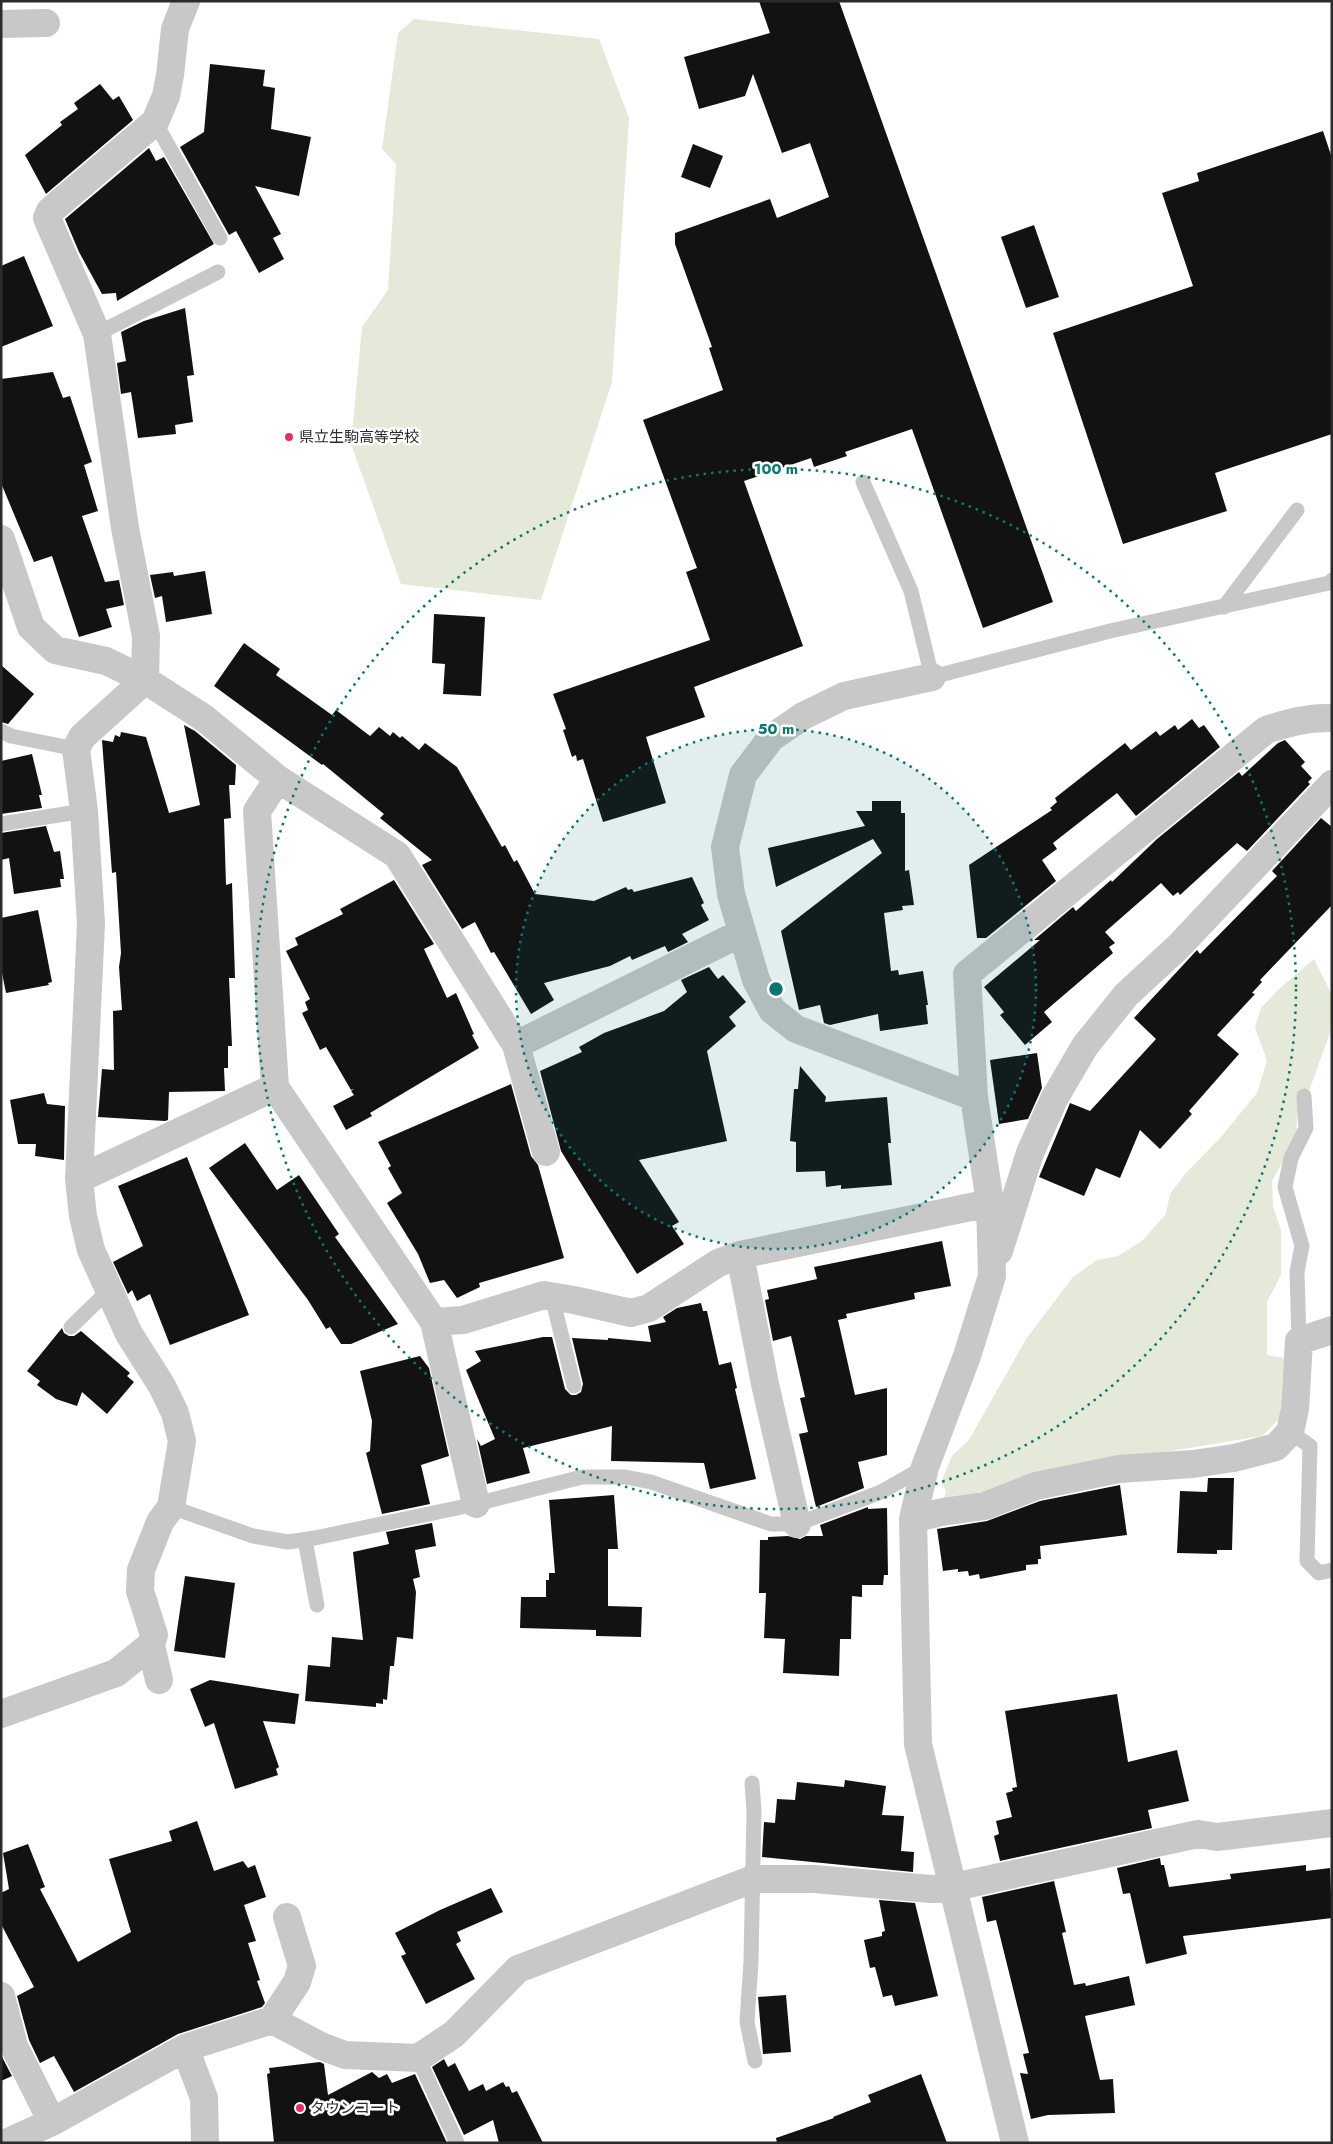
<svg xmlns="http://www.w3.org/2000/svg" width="1333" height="2144" font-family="Jost,'Noto Sans JP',sans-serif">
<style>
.green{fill:#e5e9d9}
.building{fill:#121212}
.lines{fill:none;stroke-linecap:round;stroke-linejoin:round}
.lane{stroke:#c8c8c8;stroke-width:15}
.street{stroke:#c8c8c8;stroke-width:28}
.ring{fill:none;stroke:#0f766e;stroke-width:2.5;stroke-dasharray:2.5 5}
.poi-dot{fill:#e03062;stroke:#fff;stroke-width:2}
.labels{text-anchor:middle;stroke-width:5;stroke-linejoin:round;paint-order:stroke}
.poi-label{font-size:15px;fill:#2b2b2b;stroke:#fff;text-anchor:start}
.centre{fill:#0f766e;stroke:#fff;stroke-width:2.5}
.ring-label{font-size:15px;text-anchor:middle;font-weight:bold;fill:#0f766e;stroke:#fff;stroke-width:5;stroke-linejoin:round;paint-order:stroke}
</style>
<rect width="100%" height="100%" fill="#fff"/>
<path class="green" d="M 414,19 L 599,39 L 629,118 L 612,382 L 541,600 L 401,584 L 351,444 L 362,327 L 388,290 L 396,164 L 382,149 L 398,33 Z
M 1314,959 L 1332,995 L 1332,1027 L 1309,1091 L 1299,1094 L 1296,1138 L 1272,1181 L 1273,1206 L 1281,1230 L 1281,1275 L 1267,1302 L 1267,1355 L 1284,1358 L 1280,1418 L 1262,1436 L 1116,1460 L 942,1507 L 946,1491 L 941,1482 L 952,1456 L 969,1440 L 1026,1339 L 1073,1277 L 1097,1260 L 1118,1256 L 1142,1241 L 1166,1214 L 1170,1194 L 1185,1174 L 1220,1138 L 1257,1093 L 1267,1061 L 1255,1027 L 1261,1008 L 1280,988 Z"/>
<path class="building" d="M 759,1 L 839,1 L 1053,602 L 983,628 L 912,429 L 845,452 L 847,456 L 814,467 L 811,458 L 744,481 L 803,646 L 694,687 L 705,717 L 646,737 L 666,803 L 603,822 L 583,759 L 577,761 L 576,755 L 572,757 L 563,730 L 566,729 L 553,694 L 710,640 L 686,572 L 697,568 L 643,420 L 723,390 L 709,348 L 712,347 L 675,244 L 675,233 L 770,199 L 777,218 L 829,197 L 810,143 L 782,153 L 753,74 L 745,96 L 699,109 L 684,57 L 770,33 Z
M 210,64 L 265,70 L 263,86 L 275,88 L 271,129 L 311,137 L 299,196 L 255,186 L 281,234 L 273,238 L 284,259 L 259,273 L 236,231 L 229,235 L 180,147 L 204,132 Z
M 100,84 L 113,100 L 119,96 L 133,120 L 46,194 L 25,155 L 62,125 L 60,122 L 78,109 L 74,103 Z
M 1323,131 L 1332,158 L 1332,434 L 1215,473 L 1227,511 L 1123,544 L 1053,333 L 1193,286 L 1162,193 L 1199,181 L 1197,173 Z
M 693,144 L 723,156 L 710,188 L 681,177 Z
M 149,148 L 156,161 L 164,157 L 214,244 L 117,301 L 116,293 L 102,294 L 79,252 L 65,219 Z
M 1034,225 L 1059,297 L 1026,308 L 1001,237 Z
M 24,256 L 53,326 L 1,347 L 1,266 Z
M 185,308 L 194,375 L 187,376 L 193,422 L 175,425 L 176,434 L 138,438 L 131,392 L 121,394 L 117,363 L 126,361 L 121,332 L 144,321 Z
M 53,372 L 63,398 L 70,396 L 92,462 L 84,465 L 98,511 L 82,516 L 105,582 L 119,580 L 124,605 L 106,609 L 112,627 L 79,637 L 52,556 L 34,562 L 1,483 L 1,379 Z
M 205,571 L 212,614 L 166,622 L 162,596 L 155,598 L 150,575 L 173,572 L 174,576 Z
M 434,614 L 485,617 L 481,696 L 443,694 L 445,664 L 432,663 Z
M 244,643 L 280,669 L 276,675 L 332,715 L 336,710 L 370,736 L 379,727 L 390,736 L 393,732 L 400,738 L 402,736 L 419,750 L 425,743 L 457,767 L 502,847 L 505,845 L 514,862 L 517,860 L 535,894 L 594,901 L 626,887 L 628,890 L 632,889 L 634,892 L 692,877 L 704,903 L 701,905 L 709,920 L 682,934 L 688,942 L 668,952 L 665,946 L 632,960 L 630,956 L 610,966 L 544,983 L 554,1000 L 531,1014 L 494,952 L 491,953 L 475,922 L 462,929 L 422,865 L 432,860 L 380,818 L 384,814 L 323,764 L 322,765 L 214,686 Z
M 1,665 L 34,694 L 8,724 L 1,722 Z
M 1192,719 L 1199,728 L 1204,725 L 1220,747 L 1136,816 L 1117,793 L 1053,843 L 1057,849 L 1042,860 L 1056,881 L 986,938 L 977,938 L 969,865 L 1052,810 L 1050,808 L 1057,802 L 1055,798 L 1125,743 L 1131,750 L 1156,731 L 1160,736 L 1175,725 L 1178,730 Z
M 184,725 L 195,731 L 236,765 L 235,785 L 229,785 L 231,818 L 224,819 L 226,885 L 232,883 L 235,978 L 229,978 L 232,1046 L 228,1046 L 228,1068 L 224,1068 L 225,1091 L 169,1092 L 168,1120 L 165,1121 L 98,1117 L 102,1069 L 114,1070 L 113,1011 L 122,1010 L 119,967 L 121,953 L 116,872 L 112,873 L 102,740 L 113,742 L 115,735 L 120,737 L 121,732 L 146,737 L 169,813 L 200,805 Z
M 1285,740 L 1305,762 L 1301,766 L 1312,778 L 1308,782 L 1310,784 L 1247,851 L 1237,843 L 1180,895 L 1178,892 L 1173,896 L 1161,883 L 1105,932 L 1115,943 L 1109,947 L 1113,953 L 1044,1012 L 1052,1022 L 1025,1045 L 1000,1015 L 1004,1012 L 984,987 L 1040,940 L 1034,940 L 1073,907 L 1076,911 L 1111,880 L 1112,882 L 1157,839 L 1239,772 L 1242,776 L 1278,743 Z
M 32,754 L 42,795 L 39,795 L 42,808 L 1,814 L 1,761 Z
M 872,801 L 901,801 L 901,813 L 905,813 L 905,871 L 909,870 L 914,905 L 902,906 L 903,910 L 884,913 L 891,971 L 898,970 L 899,975 L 923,971 L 928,1005 L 926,1005 L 928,1024 L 880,1031 L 878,1014 L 830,1025 L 824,1023 L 820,1005 L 799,1010 L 781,931 L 882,853 L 873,839 L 776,887 L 768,848 L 865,826 L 856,811 L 872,811 Z
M 1321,818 L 1332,827 L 1332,905 L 1260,980 L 1262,982 L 1252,993 L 1255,994 L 1217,1035 L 1239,1054 L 1189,1111 L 1192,1114 L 1160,1149 L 1140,1130 L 1120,1178 L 1096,1168 L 1084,1196 L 1039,1177 L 1070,1103 L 1090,1111 L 1156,1039 L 1134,1018 L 1197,950 L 1200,954 L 1277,876 L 1272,871 Z
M 46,826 L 54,852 L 60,851 L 64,879 L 60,879 L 61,887 L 14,894 L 9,858 L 1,860 L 1,833 Z
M 394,880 L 434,944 L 424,949 L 447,998 L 456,993 L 474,1034 L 472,1035 L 479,1048 L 370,1113 L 372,1116 L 346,1130 L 333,1106 L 354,1095 L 351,1091 L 354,1089 L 351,1090 L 326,1047 L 320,1050 L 302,1013 L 308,1010 L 305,1002 L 310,999 L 286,951 L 298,945 L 295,938 L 343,914 L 340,909 Z
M 38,910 L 52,982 L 48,983 L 49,985 L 6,993 L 1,968 L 1,918 Z
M 709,967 L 718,979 L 723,975 L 746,1002 L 729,1017 L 736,1026 L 707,1051 L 727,1141 L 639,1160 L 679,1222 L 672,1226 L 684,1244 L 637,1274 L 561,1151 L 540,1071 L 582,1052 L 579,1047 L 604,1033 L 664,1011 L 687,992 L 681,980 Z
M 1037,1053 L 1042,1088 L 1028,1119 L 999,1124 L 990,1060 Z
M 800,1066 L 826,1097 L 825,1102 L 887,1097 L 891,1143 L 888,1143 L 892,1185 L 841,1189 L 841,1185 L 826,1187 L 825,1171 L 796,1172 L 796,1142 L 790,1141 L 794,1089 L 798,1089 Z
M 511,1084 L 531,1156 L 538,1165 L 564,1258 L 479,1283 L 480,1287 L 457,1298 L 444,1280 L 430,1283 L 418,1254 L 387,1203 L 402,1193 L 388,1168 L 391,1166 L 378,1142 Z
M 44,1093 L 47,1104 L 65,1106 L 64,1160 L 35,1156 L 36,1144 L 18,1144 L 10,1100 Z
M 245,1143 L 277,1190 L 299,1175 L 339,1234 L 335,1237 L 398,1324 L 351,1344 L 341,1344 L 330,1327 L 326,1329 L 308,1300 L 209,1168 Z
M 187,1157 L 249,1315 L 170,1345 L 150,1294 L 137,1301 L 132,1290 L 128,1294 L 113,1262 L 143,1246 L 118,1186 Z
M 942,1241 L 951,1286 L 914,1293 L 915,1299 L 846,1314 L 847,1318 L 838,1320 L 855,1395 L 887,1388 L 887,1455 L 858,1462 L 864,1488 L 816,1507 L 799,1434 L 808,1432 L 800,1398 L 805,1397 L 791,1336 L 773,1341 L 765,1300 L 769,1299 L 767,1290 L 817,1279 L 814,1267 Z
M 701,1303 L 703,1311 L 707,1311 L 719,1365 L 731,1362 L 737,1388 L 735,1389 L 756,1479 L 710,1489 L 704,1463 L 611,1461 L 612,1426 L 523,1448 L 530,1473 L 487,1484 L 477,1439 L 481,1446 L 495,1439 L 466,1370 L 481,1361 L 475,1351 L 543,1337 L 552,1337 L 565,1389 L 571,1395 L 576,1395 L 581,1392 L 583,1384 L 572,1338 L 608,1340 L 608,1338 L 651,1342 L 648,1326 L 666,1322 L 663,1317 L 677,1308 Z
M 62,1328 L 64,1333 L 69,1336 L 74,1336 L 81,1331 L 130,1373 L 127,1376 L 134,1382 L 107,1414 L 82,1392 L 77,1406 L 56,1399 L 37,1385 L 40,1381 L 27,1371 Z
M 420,1356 L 429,1368 L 449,1456 L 421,1465 L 430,1504 L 382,1514 L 366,1453 L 370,1451 L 372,1421 L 360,1371 Z
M 1208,1478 L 1234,1478 L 1232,1550 L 1217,1550 L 1217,1554 L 1177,1553 L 1180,1491 L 1207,1492 Z
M 1120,1485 L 1127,1535 L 1040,1546 L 1041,1559 L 1038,1559 L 1038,1564 L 1026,1565 L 1026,1570 L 980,1579 L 979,1574 L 969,1576 L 968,1571 L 958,1572 L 958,1569 L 943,1571 L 937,1529 L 987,1521 L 1040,1501 Z
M 614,1495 L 618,1549 L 608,1549 L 608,1606 L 642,1607 L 641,1637 L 596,1636 L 596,1630 L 520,1628 L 521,1597 L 546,1597 L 546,1580 L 549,1580 L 549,1573 L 555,1573 L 549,1500 Z
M 868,1507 L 868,1509 L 887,1508 L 888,1575 L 884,1575 L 883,1585 L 862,1585 L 862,1597 L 852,1596 L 851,1639 L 840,1639 L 839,1676 L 783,1673 L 785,1639 L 764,1638 L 766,1593 L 759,1593 L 760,1540 L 768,1540 L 768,1537 L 788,1536 L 800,1539 L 806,1536 L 823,1536 L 820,1525 Z
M 432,1523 L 436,1546 L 415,1550 L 420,1577 L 413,1579 L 416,1592 L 413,1639 L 397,1637 L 394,1666 L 390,1666 L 387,1700 L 383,1699 L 383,1704 L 376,1703 L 376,1707 L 305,1701 L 308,1665 L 330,1667 L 332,1637 L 363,1640 L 353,1552 L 389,1544 L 386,1532 Z
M 185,1576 L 235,1583 L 225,1658 L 174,1651 Z
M 210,1680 L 299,1694 L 295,1724 L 263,1721 L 279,1767 L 276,1769 L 278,1775 L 235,1789 L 214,1723 L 205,1727 L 190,1689 Z
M 1117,1694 L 1128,1762 L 1177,1750 L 1189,1801 L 1148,1810 L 1152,1828 L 1000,1861 L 994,1836 L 999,1834 L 996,1821 L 1012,1817 L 1006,1793 L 1013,1791 L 1012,1788 L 1017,1787 L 1005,1711 Z
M 845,1780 L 886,1786 L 882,1815 L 904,1816 L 901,1851 L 914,1852 L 913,1872 L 762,1857 L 764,1822 L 775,1823 L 777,1799 L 795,1800 L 797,1782 L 844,1787 Z
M 197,1821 L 214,1871 L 243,1861 L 248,1868 L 255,1865 L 266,1897 L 244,1905 L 256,1941 L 248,1943 L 260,1980 L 257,1981 L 265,2003 L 262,2007 L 178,2034 L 74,2092 L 54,2056 L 40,2063 L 29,2040 L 17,1996 L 34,1987 L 1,1924 L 1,1893 L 9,1889 L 3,1853 L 28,1844 L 45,1887 L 40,1889 L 78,1962 L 131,1932 L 109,1859 L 172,1841 L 169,1831 Z
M 1160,1858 L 1161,1865 L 1164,1865 L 1169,1887 L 1231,1879 L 1230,1874 L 1306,1865 L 1306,1871 L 1330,1868 L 1332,1918 L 1183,1936 L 1187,1954 L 1146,1964 L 1130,1893 L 1123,1894 L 1117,1868 Z
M 1054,1881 L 1066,1932 L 1062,1933 L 1074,1985 L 1085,1983 L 1086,1986 L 1129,1976 L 1135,2005 L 1085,2016 L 1100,2080 L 1113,2079 L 1115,2113 L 1048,2115 L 1031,2119 L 1020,2073 L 1028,2074 L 1023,2054 L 1029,2053 L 996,1920 L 987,1922 L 982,1897 Z
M 491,1888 L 503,1912 L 457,1932 L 461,1941 L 456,1944 L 475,1979 L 426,2004 L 401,1956 L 406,1954 L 395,1933 L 440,1910 Z
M 879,1900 L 915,1903 L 938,1996 L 895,2006 L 892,1995 L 883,1997 L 875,1967 L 870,1968 L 864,1940 L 882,1936 L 882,1932 L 885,1931 Z
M 786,1995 L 791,2052 L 763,2054 L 758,1997 Z
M 1,2055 L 12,2076 L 1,2081 Z
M 444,2059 L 448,2067 L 455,2063 L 469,2091 L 483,2084 L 486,2091 L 503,2082 L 506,2087 L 509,2086 L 512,2093 L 517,2091 L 543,2143 L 499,2143 L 493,2120 L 464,2135 L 432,2067 Z
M 320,2062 L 324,2064 L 328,2095 L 372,2072 L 379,2078 L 387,2074 L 392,2083 L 415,2074 L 447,2143 L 274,2143 L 267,2074 L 270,2073 L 269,2068 Z
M 921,2074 L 947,2143 L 777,2143 L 776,2138 L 834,2118 L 833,2117 L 871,2102 L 868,2095 Z"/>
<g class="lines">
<path class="lane" d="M 155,122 L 220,238
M 97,334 L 218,272
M 863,482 L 911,591 L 932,677 L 1110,631 L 1329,583 L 1332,580
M 1224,607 L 1297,510
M 1,731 L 11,736 L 76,749
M 1,824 L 84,811
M 552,1297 L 574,1386
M 71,1327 L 109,1290
M 1299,1341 L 1297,1272 L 1302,1246 L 1285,1187 L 1291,1158 L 1306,1128 L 1304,1096
M 1290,1432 L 1310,1446 L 1307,1561 L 1319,1573 L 1332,1570
M 171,1507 L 253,1536 L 288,1542 L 315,1538 L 476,1504 L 582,1477 L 625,1477 L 651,1482 L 771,1524 L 797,1524 L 881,1492 L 925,1467
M 305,1540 L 317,1605
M 752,1783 L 754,1811 L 751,1961 L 747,2022 L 755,2061
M 418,2058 L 457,2143"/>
<path class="street" d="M 1,24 L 46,23
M 1,539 L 31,627 L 55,650 L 106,661 L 145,680 L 146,636 L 125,528 L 97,334 L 47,218 L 50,211 L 155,122 L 166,96 L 170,75 L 175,29 L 186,1
M 932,677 L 844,696 L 803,716 L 771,738 L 743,775 L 725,847 L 731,894 L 756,980 L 772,1010 L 796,1029 L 974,1097
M 278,779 L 257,811 L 275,1087 L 434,1322 L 476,1504
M 516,1045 L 546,1152
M 79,1179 L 275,1087
M 999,1251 L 1030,1153 L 1054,1099 L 1085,1046 L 1126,995 L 1178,947 L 1332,784
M 740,1255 L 765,1384 L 797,1524
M 434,1322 L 463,1320 L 544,1295 L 574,1300 L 631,1313 L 649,1308 L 718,1263 L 740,1255 L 990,1203
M 913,1519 L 942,1512 L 985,1506 L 1036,1486 L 1119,1469 L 1193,1464 L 1234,1458 L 1276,1447 L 1290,1432 L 1295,1409 L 1299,1341 L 1332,1330
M 151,1645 L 159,1680
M 1,1714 L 116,1673 L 151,1645 L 154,1635 L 140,1591 L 141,1570 L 160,1522 L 171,1507 L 182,1441 L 175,1413 L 162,1386 L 129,1334 L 91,1250 L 83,1216 L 79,1179 L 91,924 L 84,811 L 76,749 L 82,737 L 145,680 L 204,718 L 278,779 L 397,855 L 516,1045 L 741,933
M 1,1996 L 14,2046 L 52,2122
M 272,2020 L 321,2046 L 345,2055 L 418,2058 L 454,2034 L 518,1969 L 753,1879 L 814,1879 L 931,1889 L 954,1887 L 1198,1834 L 1217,1837 L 1332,1823
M 185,2048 L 204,2098 L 205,2143
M 6,2143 L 52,2122 L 185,2048 L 272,2020 L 297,1982 L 302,1966 L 287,1917
M 1015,2143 L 918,1744 L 913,1519 L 925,1467 L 967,1356 L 992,1276 L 990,1203 L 974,1097 L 967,974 L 1266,730 C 1288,723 1308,717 1332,718"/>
</g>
<circle cx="776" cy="989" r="260" fill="#0f766e" fill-opacity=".12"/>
<g class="ring">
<circle cx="776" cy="989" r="260"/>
<circle cx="776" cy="989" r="520"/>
</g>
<g class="poi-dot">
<circle cx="289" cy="437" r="5"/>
<circle cx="300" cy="2108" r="5"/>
</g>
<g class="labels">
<g class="poi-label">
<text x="299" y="442">県立生駒高等学校</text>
<text x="310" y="2113">タウンコート</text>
</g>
</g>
<circle cx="776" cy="989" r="8" class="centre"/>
<g class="ring-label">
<text x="776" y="474">100 m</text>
<text x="776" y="734">50 m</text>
</g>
<rect width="1333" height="2144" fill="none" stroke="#2b2b2b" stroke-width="5"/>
</svg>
